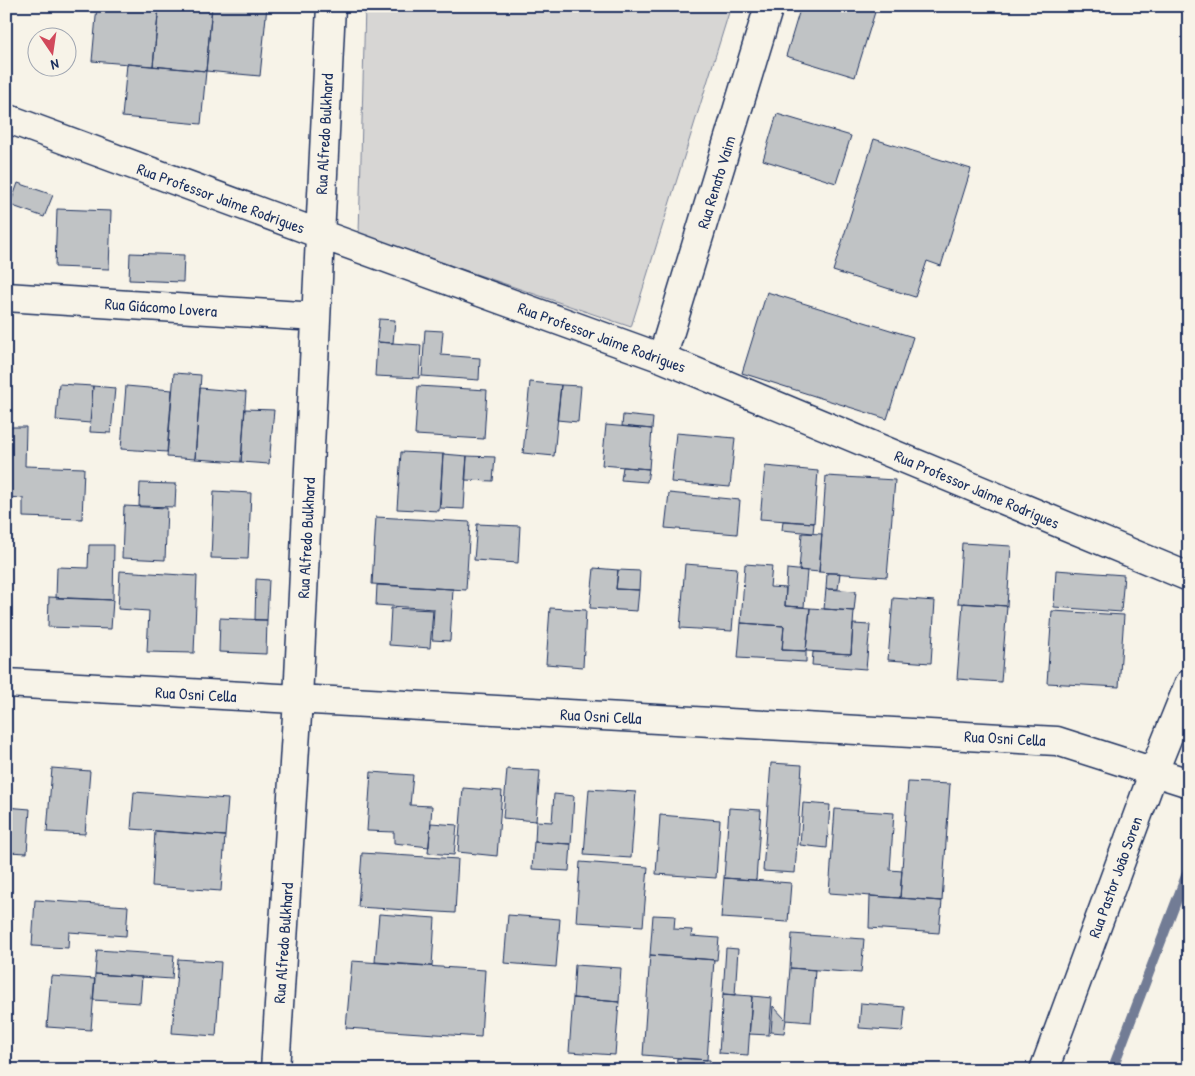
<svg xmlns="http://www.w3.org/2000/svg" width="1195" height="1076" font-family="'Patrick Hand',sans-serif">
<style>
.green{fill:#d7d6d4;stroke:#798299}
.lines{fill:none;stroke-linecap:round;stroke-linejoin:round}
.stream{stroke:#727c95;stroke-width:10}
.building{fill:#c0c3c5;stroke:#1b2f5e}
.minor-casing{stroke:#1b2f5e;stroke-width:31}
.minor{stroke:#f7f3e8;stroke-width:28}
.labels{text-anchor:middle;stroke-width:4;stroke-linejoin:round;paint-order:stroke}
.street-label{font-size:16px;fill:#1b2f5e;stroke:#f7f3e8}
</style>
<rect width="100%" height="100%" fill="#f7f3e8"/>
<filter id="ink" filterUnits="userSpaceOnUse"><feTurbulence type="fractalNoise" baseFrequency=".02" numOctaves="2"/><feDisplacementMap in="SourceGraphic" scale="10" xChannelSelector="R" yChannelSelector="G"/><feConvolveMatrix kernelMatrix="1 2 1 2 8 2 1 2 1" color-interpolation-filters="sRGB"/></filter>
<g filter="url(#ink)">
<path class="green" d="M 365,6 L 731,6 L 631,327 L 359,234 Z"/>
<g class="lines">
<path class="stream" d="M 1112,1070 L 1189,868"/>
</g>
<path class="building" d="M 97,6 L 159,6 L 153,66 L 92,61 Z
M 159,6 L 212,6 L 206,71 L 153,66 Z
M 212,6 L 267,6 L 260,76 L 206,71 Z
M 801,6 L 856,6 L 875,12 L 855,77 L 786,56 Z
M 127,64 L 206,71 L 201,124 L 122,117 Z
M 777,114 L 851,136 L 836,183 L 763,160 Z
M 874,139 L 971,169 L 941,266 L 927,261 L 915,297 L 833,271 Z
M 18,183 L 53,195 L 44,217 L 10,205 Z
M 57,209 L 111,211 L 109,269 L 55,267 Z
M 130,253 L 184,255 L 183,282 L 129,280 Z
M 767,292 L 913,337 L 887,419 L 742,373 Z
M 379,319 L 395,320 L 393,343 L 377,342 Z
M 425,330 L 443,331 L 441,355 L 480,358 L 479,380 L 422,376 Z
M 377,342 L 421,345 L 419,378 L 375,376 Z
M 174,373 L 201,375 L 195,459 L 167,457 Z
M 530,382 L 561,385 L 554,456 L 523,453 Z
M 59,384 L 93,386 L 90,423 L 56,420 Z
M 561,385 L 581,386 L 578,422 L 557,420 Z
M 93,386 L 115,388 L 111,433 L 90,432 Z
M 126,386 L 172,390 L 167,452 L 121,449 Z
M 418,386 L 487,390 L 484,439 L 415,435 Z
M 200,388 L 246,392 L 241,462 L 195,459 Z
M 245,409 L 274,410 L 269,464 L 241,462 Z
M 623,415 L 653,418 L 652,429 L 622,426 Z
M 606,425 L 652,429 L 649,469 L 602,465 Z
M 6,427 L 26,427 L 25,466 L 84,468 L 82,519 L 23,517 L 23,498 L 6,497 Z
M 676,433 L 735,438 L 730,487 L 671,482 Z
M 401,452 L 443,454 L 439,511 L 397,509 Z
M 443,454 L 467,456 L 464,509 L 440,508 Z
M 467,456 L 495,457 L 493,481 L 465,480 Z
M 765,466 L 818,471 L 814,523 L 760,519 Z
M 623,467 L 649,469 L 647,482 L 621,480 Z
M 826,476 L 895,480 L 887,577 L 819,572 Z
M 140,483 L 176,484 L 175,507 L 139,506 Z
M 214,491 L 251,493 L 248,559 L 211,558 Z
M 669,493 L 740,500 L 737,534 L 665,528 Z
M 124,506 L 167,508 L 165,560 L 122,558 Z
M 376,517 L 470,522 L 466,590 L 372,584 Z
M 783,521 L 814,523 L 813,533 L 782,530 Z
M 477,524 L 520,526 L 518,563 L 474,560 Z
M 802,533 L 822,534 L 819,572 L 799,570 Z
M 962,543 L 1011,546 L 1007,606 L 958,603 Z
M 89,545 L 114,545 L 113,600 L 56,598 L 57,567 L 88,568 Z
M 685,564 L 737,568 L 732,631 L 680,628 Z
M 745,564 L 772,566 L 770,587 L 786,588 L 785,606 L 810,608 L 806,651 L 782,650 L 784,626 L 741,623 Z
M 594,568 L 618,570 L 616,589 L 639,590 L 637,611 L 590,608 Z
M 787,569 L 807,571 L 804,607 L 785,606 Z
M 618,570 L 640,571 L 639,590 L 616,589 Z
M 1056,570 L 1124,575 L 1121,612 L 1054,607 Z
M 120,571 L 197,576 L 194,653 L 147,652 L 149,611 L 118,609 Z
M 827,573 L 840,573 L 838,589 L 826,589 Z
M 256,579 L 269,580 L 267,620 L 255,620 Z
M 377,585 L 453,589 L 450,641 L 432,640 L 434,609 L 376,605 Z
M 826,589 L 856,591 L 854,611 L 824,609 Z
M 49,597 L 113,600 L 111,629 L 48,627 Z
M 893,598 L 935,601 L 931,663 L 888,660 Z
M 963,603 L 1007,606 L 1001,682 L 957,679 Z
M 391,608 L 433,610 L 430,648 L 389,645 Z
M 550,608 L 586,610 L 583,667 L 546,664 Z
M 810,608 L 854,611 L 851,654 L 806,651 Z
M 1052,611 L 1124,615 L 1119,687 L 1047,683 Z
M 220,618 L 267,620 L 266,654 L 219,652 Z
M 741,623 L 784,626 L 782,650 L 806,651 L 806,662 L 738,658 Z
M 853,624 L 870,625 L 866,669 L 812,665 L 813,652 L 851,654 Z
M 771,763 L 802,765 L 795,873 L 763,871 Z
M 52,768 L 90,771 L 85,834 L 47,832 Z
M 507,769 L 540,771 L 536,821 L 503,818 Z
M 371,772 L 413,775 L 410,805 L 432,806 L 429,847 L 394,843 L 394,832 L 367,831 Z
M 908,782 L 950,784 L 942,901 L 900,898 Z
M 463,788 L 502,791 L 497,856 L 458,852 Z
M 589,789 L 636,792 L 631,858 L 584,855 Z
M 134,792 L 228,799 L 225,836 L 131,829 Z
M 554,794 L 574,796 L 571,844 L 535,842 L 536,821 L 552,822 Z
M 803,803 L 830,805 L 827,848 L 800,845 Z
M 6,807 L 30,809 L 27,853 L 8,852 L 6,886 Z
M 729,808 L 761,810 L 756,880 L 724,878 Z
M 835,809 L 894,813 L 890,870 L 902,871 L 900,898 L 829,893 Z
M 660,815 L 720,820 L 716,878 L 656,874 Z
M 431,823 L 457,825 L 454,855 L 428,853 Z
M 155,831 L 225,836 L 221,891 L 152,886 Z
M 534,842 L 571,844 L 569,871 L 532,869 Z
M 362,853 L 458,859 L 455,913 L 358,907 Z
M 580,862 L 648,867 L 643,926 L 576,922 Z
M 724,878 L 791,883 L 788,922 L 721,918 Z
M 870,896 L 942,901 L 939,933 L 869,928 Z
M 35,900 L 128,906 L 126,936 L 69,932 L 68,948 L 32,946 Z
M 379,914 L 435,918 L 432,966 L 375,962 Z
M 508,915 L 560,919 L 556,967 L 504,963 Z
M 653,915 L 675,916 L 674,929 L 692,930 L 691,936 L 719,938 L 717,960 L 650,955 Z
M 792,934 L 864,939 L 861,973 L 790,968 Z
M 726,948 L 738,949 L 735,995 L 723,994 Z
M 97,950 L 174,955 L 172,979 L 95,974 Z
M 650,955 L 714,960 L 707,1060 L 643,1055 Z
M 178,959 L 221,962 L 216,1036 L 172,1033 Z
M 352,961 L 485,970 L 481,1037 L 346,1028 Z
M 575,965 L 621,968 L 619,1002 L 573,998 Z
M 790,968 L 815,970 L 811,1022 L 786,1020 Z
M 95,974 L 142,977 L 140,1003 L 93,1000 Z
M 51,976 L 95,979 L 91,1030 L 47,1027 Z
M 723,994 L 752,996 L 748,1055 L 719,1053 Z
M 752,996 L 772,998 L 769,1035 L 749,1034 Z
M 573,998 L 619,1002 L 615,1055 L 569,1052 Z
M 861,1003 L 905,1007 L 903,1031 L 859,1028 Z
M 773,1006 L 786,1020 L 784,1033 L 771,1032 Z
M 677,1058 L 710,1060 L 710,1070 L 676,1070 Z"/>
<g class="lines">
<g class="minor-casing">
<path id="minor" d="M 6,118 L 320,234 L 662,358 L 1189,577
M 6,297 L 316,317
M 662,358 L 769,6
M 6,683 L 1057,741 L 1189,783
M 275,1070 L 298,699 L 331,6
M 1044,1070 L 1154,771 L 1189,684"/>
</g>
<use href="#minor" class="minor"/>
</g>
</g>
<g class="labels">
<g class="street-label">
<text transform="translate(324 134) rotate(-87)" y="6">Rua Alfredo Bulkhard</text>
<text transform="translate(716 182) rotate(-73)" y="6">Rua Renato Vaim</text>
<text transform="translate(221 198) rotate(20)" y="6">Rua Professor Jaime Rodrigues</text>
<text transform="translate(161 307) rotate(4)" y="6">Rua Giácomo Lovera</text>
<text transform="translate(602 337) rotate(20)" y="6">Rua Professor Jaime Rodrigues</text>
<text transform="translate(977 489) rotate(23)" y="6">Rua Professor Jaime Rodrigues</text>
<text transform="translate(306 538) rotate(-87)" y="6">Rua Alfredo Bulkhard</text>
<text transform="translate(196 694) rotate(3)" y="6">Rua Osni Cella</text>
<text transform="translate(601 716) rotate(3)" y="6">Rua Osni Cella</text>
<text transform="translate(1005 738) rotate(3)" y="6">Rua Osni Cella</text>
<text transform="translate(1115 877) rotate(-70)" y="6">Rua Pastor João Soren</text>
<text transform="translate(283 943) rotate(-86)" y="6">Rua Alfredo Bulkhard</text>
</g>
</g>
<rect width="1195" height="1076" fill="none" stroke="#f7f3e8" stroke-width="25"/>
<rect x="12" y="12" width="1170" height="1051" fill="none" stroke="#1b2f5e" stroke-width="2" filter="url(#ink)"/>
<g transform="translate(52 52) rotate(167)"><circle r="24" fill="#f7f3e8" stroke="#9fa5b1"/>
<path d="M0-4L9 19L0 12L-9 19Z" fill="#d1495b"/>
<text y="-8" font-size="14" font-weight="bold" text-anchor="middle" fill="#1b2f5e">N</text>
</g>
</svg>
